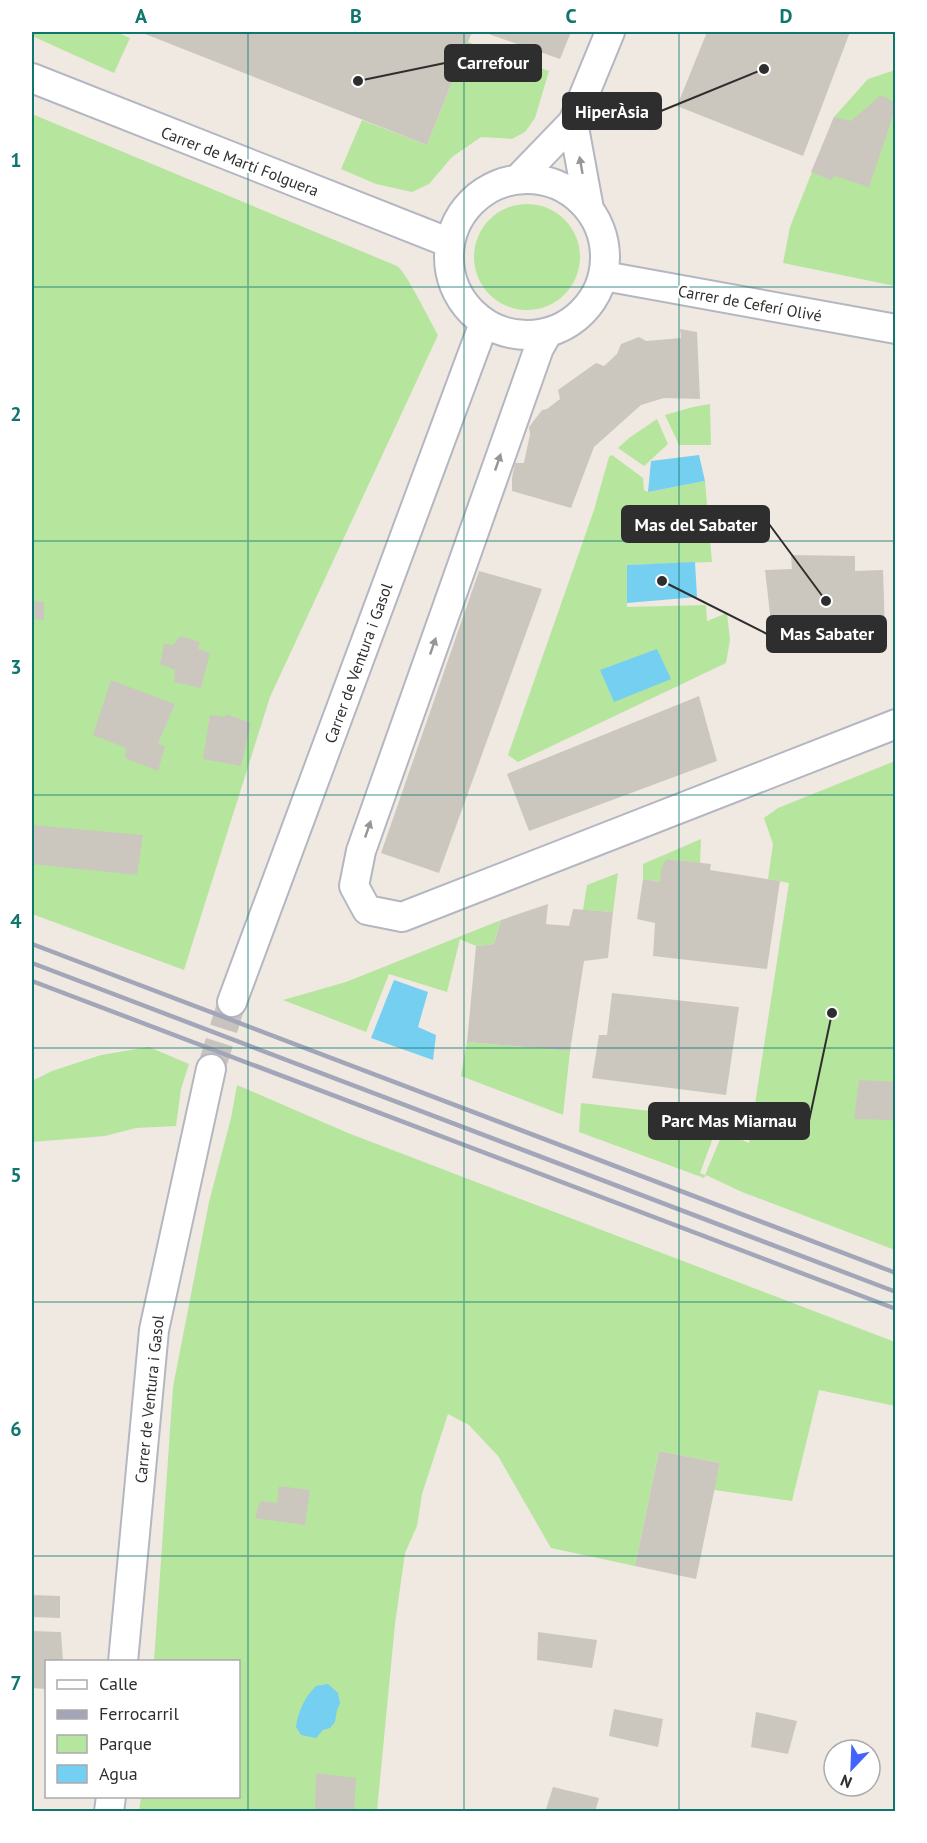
<svg xmlns="http://www.w3.org/2000/svg" width="927" height="1843" font-family="'PT Sans',sans-serif">
<style>
.green{fill:#b6e59e}
.water{fill:#75cff0}
.building{fill:#cbc7bf}
.lines{fill:none;stroke-linecap:round;stroke-linejoin:round}
.minor-tunnel{stroke:#c8c4bd;stroke-width:28;stroke-dasharray:28 14;stroke-linecap:butt}
.minor-casing{stroke:#b4b7c1;stroke-width:32}
.minor{stroke:#fff;stroke-width:28}
.rail{stroke:#a3a6b8;stroke-width:4.5}
.oneway{fill:#969696}
.grid{fill:none;stroke:#0f766e;stroke-width:1.5;stroke-opacity:0.55}
.labels{text-anchor:middle;stroke-width:4.5;stroke-linejoin:round;paint-order:stroke}
.street-label{font-size:16px;fill:#2e2e2e;stroke:#fff}
.leader{fill:none;stroke:#2e2e2e;stroke-width:2}
.callout-dot{fill:#2e2e2e;stroke:#fff;stroke-width:2}
.callout{fill:#2e2e2e;stroke:#2e2e2e;stroke-width:2}
.callout-label{font-size:18px;text-anchor:middle;font-weight:bold;fill:#fff}
.neatline{fill:none;stroke:#0f766e;stroke-width:2}
.grid-label{font-size:20px;text-anchor:middle;font-weight:bold;fill:#0f766e}
</style>
<rect width="100%" height="100%" fill="#efe9e1"/>
<path class="green" d="M 32,32 L 116,32 L 130,38 L 114,73 L 32,36 Z
M 468,42 L 549,71 L 535,118 L 525,132 L 512,139 L 481,137 L 452,157 L 429,184 L 412,192 L 376,184 L 341,169 L 362,120 L 427,145 Z
M 895,70 L 895,286 L 783,263 L 790,227 L 834,117 L 868,79 Z
M 32,114 L 397,266 C 405,270 431,323 438,335 L 270,697 L 184,970 L 32,914 Z
M474 257a53 53 0 1 1 106 0a53 53 0 1 1-106 0Z
M 710,404 L 711,445 L 679,445 L 665,415 L 693,407 Z
M 657,419 L 668,444 L 644,466 L 618,448 L 629,438 Z
M 612,455 L 643,478 L 644,490 L 648,492 L 705,481 L 712,562 L 627,565 L 627,607 L 706,605 L 707,621 L 727,613 L 730,640 L 726,663 L 518,762 L 508,755 L 594,510 L 609,457 Z
M 895,761 L 895,1250 L 742,1192 L 706,1175 L 704,1178 L 579,1132 L 581,1103 L 720,1119 L 700,1173 L 705,1175 L 721,1137 L 738,1138 L 749,1143 L 789,883 L 768,879 L 773,844 L 764,818 L 778,808 Z
M 701,839 L 700,863 L 666,859 L 660,882 L 643,879 L 643,864 Z
M 618,873 L 613,912 L 583,910 L 587,885 Z
M 501,920 L 494,944 L 476,946 L 460,939 L 447,992 L 389,974 L 366,1032 L 283,1000 L 346,982 Z
M 467,1042 L 570,1051 L 563,1115 L 461,1076 Z
M 149,1047 L 189,1064 L 181,1089 L 176,1126 L 136,1128 L 105,1136 L 32,1142 L 32,1081 L 52,1071 L 101,1055 Z
M 237,1085 L 348,1133 L 895,1342 L 895,1406 L 819,1390 L 792,1501 L 714,1490 L 720,1463 L 659,1451 L 635,1566 L 551,1548 L 498,1456 L 469,1425 L 448,1414 L 422,1494 L 417,1526 L 405,1553 L 395,1624 L 377,1811 L 139,1812 L 141,1797 L 238,1796 L 238,1662 L 154,1661 L 173,1387 L 209,1202 L 231,1118 Z"/>
<path class="water" d="M 699,455 L 705,481 L 648,492 L 651,461 Z
M 695,562 L 697,597 L 627,603 L 627,565 Z
M 657,649 L 671,679 L 614,702 L 600,670 Z
M 394,980 L 428,992 L 418,1027 L 436,1035 L 433,1060 L 371,1038 Z
M 328,1684 L 338,1693 L 340,1703 L 337,1710 L 335,1722 L 330,1728 L 323,1730 L 316,1738 L 301,1735 L 296,1727 C 298,1711 305,1697 316,1686 Z"/>
<path class="building" d="M 140,32 L 472,32 L 427,145 Z
M 483,32 L 571,32 L 560,59 Z
M 707,32 L 850,32 L 803,156 L 677,106 Z
M 881,95 L 896,103 L 896,107 L 869,187 L 835,176 L 831,180 L 811,172 L 834,117 L 851,121 Z
M 680,329 L 697,332 L 700,399 L 664,398 L 641,405 L 594,447 L 571,508 L 512,491 L 512,478 L 515,463 L 524,463 L 530,434 L 529,427 L 542,410 L 547,409 L 560,399 L 558,390 L 596,363 L 604,366 L 617,354 L 621,344 L 639,337 L 646,341 L 681,338 Z
M 791,555 L 855,556 L 855,571 L 883,570 L 885,632 L 772,632 L 765,570 L 792,569 Z
M 479,571 L 542,589 L 439,873 L 381,853 Z
M 32,601 L 44,602 L 44,620 L 32,619 Z
M 180,636 L 200,642 L 198,649 L 210,653 L 201,688 L 174,682 L 175,670 L 160,664 L 164,644 L 173,645 Z
M 111,680 L 175,704 L 158,743 L 165,747 L 158,771 L 125,758 L 126,748 L 93,735 Z
M 699,696 L 717,761 L 529,831 L 507,774 Z
M 226,714 L 251,723 L 241,766 L 203,759 L 210,715 L 225,717 Z
M 32,825 L 143,835 L 137,875 L 32,864 Z
M 666,859 L 711,864 L 710,870 L 780,881 L 767,969 L 653,956 L 655,923 L 637,919 L 643,879 L 660,882 L 661,870 Z
M 548,904 L 546,924 L 569,926 L 573,909 L 613,912 L 608,958 L 584,961 L 570,1051 L 467,1042 L 476,946 L 494,944 L 501,920 Z
M 612,993 L 739,1007 L 726,1095 L 592,1078 L 599,1035 L 607,1035 Z
M 859,1080 L 896,1082 L 896,1126 L 893,1126 L 892,1120 L 854,1119 Z
M 659,1451 L 720,1463 L 696,1579 L 635,1566 Z
M 279,1486 L 310,1490 L 305,1525 L 255,1518 L 260,1501 L 277,1503 Z
M 32,1595 L 60,1596 L 60,1618 L 32,1617 Z
M 32,1631 L 61,1632 L 63,1662 L 46,1662 L 46,1689 L 32,1688 Z
M 538,1632 L 597,1640 L 592,1668 L 537,1660 Z
M 614,1709 L 663,1719 L 658,1747 L 609,1736 Z
M 756,1712 L 797,1721 L 788,1754 L 751,1747 Z
M 316,1773 L 356,1778 L 354,1812 L 315,1812 Z
M 553,1787 L 599,1798 L 595,1812 L 545,1812 Z"/>
<g class="lines">
<path class="minor-tunnel" d="M 211,1069 L 232,1002"/>
<g class="minor-casing">
<path id="minor" d="M 32,78 L 450,243
M 573,122 L 589,209
M449 257a78 78 0 1 1 156 0a78 78 0 1 1-156 0Z
M 518,179 L 573,122 L 610,32
M 604,276 L 896,329
M 547,334 L 539,348 L 361,851 L 354,886 L 367,910 L 402,917 L 896,724
M 232,1002 L 484,323
M 123,1662 L 154,1330 L 211,1069
M 109,1812 L 111,1796"/>
</g>
<use href="#minor" class="minor"/>
<path class="rail" d="M 32,944 L 896,1273
M 32,963 L 896,1292
M 32,981 L 896,1309"/>
</g>
<defs><path id="oneway-solid" d="M-6-.8H1V-3.2L6.5 0L1 3.2V.8H-6Z" transform="scale(1.5)"/></defs>
<g class="oneway">
<use href="#oneway-solid" transform="translate(581 165) rotate(-100)"/>
<use href="#oneway-solid" transform="translate(498 462) rotate(-71)"/>
<use href="#oneway-solid" transform="translate(433 646) rotate(-71)"/>
<use href="#oneway-solid" transform="translate(368 829) rotate(-71)"/>
</g>
<path class="grid" d="M 248,32 L 248,1812M 464,32 L 464,1812M 679,32 L 679,1812M 32,287 L 896,287M 32,541 L 896,541M 32,795 L 896,795M 32,1048 L 896,1048M 32,1302 L 896,1302M 32,1556 L 896,1556"/>
<g class="labels">
<g class="street-label">
<text transform="translate(240 161) rotate(21)" y="6">Carrer de Martí Folguera</text>
<text transform="translate(750 303) rotate(10)" y="6">Carrer de Ceferí Olivé</text>
<text transform="translate(358 663) rotate(-70)" y="6">Carrer de Ventura i Gasol</text>
<text transform="translate(149 1399) rotate(-84)" y="6">Carrer de Ventura i Gasol</text>
</g>
</g>
<path class="leader" d="M358 81L445 63M764 69L661 111M826 601L769 524M662 581L767 634M832 1013L809 1121"/>
<g class="callout-dot">
<circle cx="358" cy="81" r="6"/>
<circle cx="764" cy="69" r="6"/>
<circle cx="826" cy="601" r="6"/>
<circle cx="662" cy="581" r="6"/>
<circle cx="832" cy="1013" r="6"/>
</g>
<g class="callout">
<rect x="445" y="45" width="96" height="36" rx="6"/>
<rect x="563" y="93" width="98" height="36" rx="6"/>
<rect x="622" y="506" width="147" height="36" rx="6"/>
<rect x="767" y="616" width="119" height="36" rx="6"/>
<rect x="649" y="1103" width="160" height="36" rx="6"/>
</g>
<g class="callout-label">
<text x="493" y="69">Carrefour</text>
<text x="612" y="118">HiperÀsia</text>
<text x="696" y="531">Mas del Sabater</text>
<text x="827" y="640">Mas Sabater</text>
<text x="729" y="1127">Parc Mas Miarnau</text>
</g>
<rect width="927" height="1843" fill="none" stroke="#ffffff" stroke-width="66"/>
<rect x="45" y="1660" width="195" height="138" fill="#ffffff" stroke="#ababab" stroke-width="1.5"/>
<rect x="57" y="1680" width="30" height="9" fill="#ffffff" stroke="#ababab" stroke-width="1.5"/>
<text x="99" y="1690" font-size="18" fill="#2e2e2e">Calle</text>
<rect x="57" y="1710" width="30" height="9" fill="#a3a6b8" stroke="#ababab" stroke-width="1.5"/>
<text x="99" y="1720" font-size="18" fill="#2e2e2e">Ferrocarril</text>
<rect x="57" y="1735" width="30" height="18" fill="#b6e59e" stroke="#ababab" stroke-width="1.5"/>
<text x="99" y="1750" font-size="18" fill="#2e2e2e">Parque</text>
<rect x="57" y="1765" width="30" height="18" fill="#75cff0" stroke="#ababab" stroke-width="1.5"/>
<text x="99" y="1780" font-size="18" fill="#2e2e2e">Agua</text>
<g transform="translate(852 1768) rotate(203)"><circle r="28" fill="#ffffff" stroke="#ababab" stroke-width="1.5"/>
<path d="M0-4.5L10 22L0 15L-10 22Z" fill="#4264fb"/>
<text y="-9" font-size="16" font-weight="bold" text-anchor="middle" fill="#2e2e2e">N</text>
</g>
<rect x="33" y="33" width="861" height="1777" class="neatline"/>
<g class="grid-label">
<text x="141" y="23">A</text>
<text x="356" y="23">B</text>
<text x="571" y="23">C</text>
<text x="786" y="23">D</text>
<text x="16" y="167">1</text>
<text x="16" y="421">2</text>
<text x="16" y="674">3</text>
<text x="16" y="928">4</text>
<text x="16" y="1182">5</text>
<text x="16" y="1436">6</text>
<text x="16" y="1690">7</text>
</g>
</svg>
